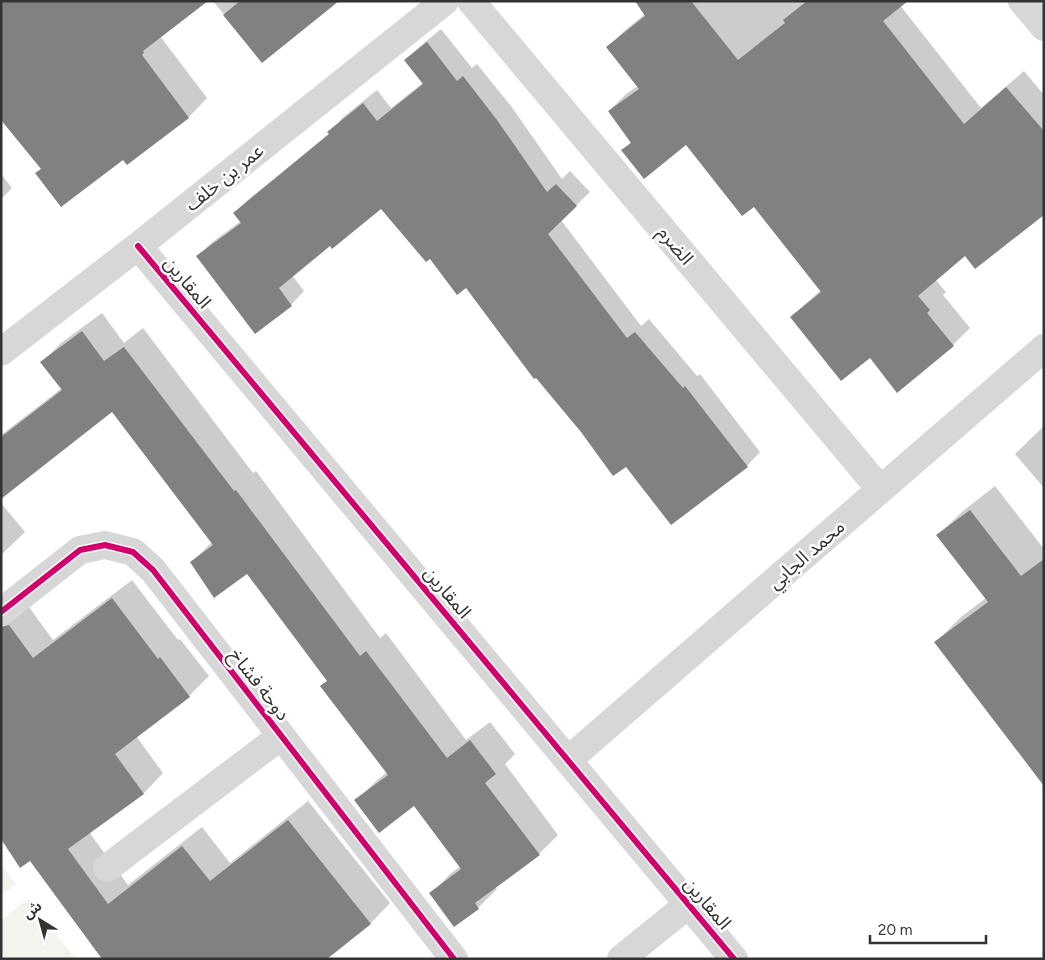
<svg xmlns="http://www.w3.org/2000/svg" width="1045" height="960" font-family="Figtree,'Noto Sans Arabic',sans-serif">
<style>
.green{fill:#f1f5ed}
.shadow{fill:#0003}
.building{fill:#818181}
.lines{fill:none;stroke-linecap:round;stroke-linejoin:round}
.minor{stroke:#d7d7d7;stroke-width:28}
.cycleway-casing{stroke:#fff;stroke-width:9}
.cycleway{stroke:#d6006c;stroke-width:6}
.labels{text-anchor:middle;stroke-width:5;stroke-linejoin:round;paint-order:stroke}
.street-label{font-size:19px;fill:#333;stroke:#fff}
</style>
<rect width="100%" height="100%" fill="#fff"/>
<path class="green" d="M 1,864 L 16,884 L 1,895 Z
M 28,899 L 76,959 L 1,959 L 1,920 Z"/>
<path class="shadow" d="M 4,1 L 160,36 L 207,98 L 189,117 L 128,163 L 124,158 L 36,173 L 42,168 Z
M 213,1 L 337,1 L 262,61 Z
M 637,1 L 902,1 L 899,4 L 981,108 L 1024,71 L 1044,95 L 1044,214 L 965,254 L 935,279 L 946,292 L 943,295 L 970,328 L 953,345 L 898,391 L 870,357 L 791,317 L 821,290 L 754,205 L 686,143 L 623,150 L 631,142 L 609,111 L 626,94 L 638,86 L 607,48 L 624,31 L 645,14 Z
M 441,29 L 472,68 L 477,64 L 511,106 L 562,179 L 570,171 L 590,192 L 561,220 L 641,326 L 649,319 L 697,376 L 700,374 L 760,452 L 747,466 L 626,465 L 582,431 L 466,286 L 381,207 L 330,244 L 292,275 L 304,291 L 291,305 L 198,256 L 211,243 L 241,221 L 235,213 L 248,200 L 330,133 L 342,118 L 377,90 L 391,108 L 424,82 L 406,60 L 419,47 Z
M 1,174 L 12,188 L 1,199 Z
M 102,313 L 124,343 L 143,328 L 253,473 L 256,471 L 380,638 L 386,633 L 466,740 L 490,722 L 515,754 L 505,764 L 558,835 L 539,854 L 495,886 L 497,889 L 478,908 L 431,894 L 450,874 L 461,866 L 414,804 L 356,801 L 375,782 L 387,772 L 328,680 L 247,573 L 191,563 L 212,542 L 112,410 L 1,498 L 1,435 L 62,388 L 42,362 L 61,343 Z
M 1044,426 L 1044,488 L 1015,454 Z
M 995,486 L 1044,549 L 1044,773 L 936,642 L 961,617 L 986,598 L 938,535 L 963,511 Z
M 1,503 L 25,532 L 1,555 Z
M 132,580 L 178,640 L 180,639 L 209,676 L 189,696 L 136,736 L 163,773 L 144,793 L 89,832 L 128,885 L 202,827 L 230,863 L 308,801 L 390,903 L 371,923 L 325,959 L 76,917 L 1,628 L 29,607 L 53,640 Z"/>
<path class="building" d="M 1,1 L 208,1 L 143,51 L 144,53 L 142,55 L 189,118 L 127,165 L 123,160 L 61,207 L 35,173 L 41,169 L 1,120 Z
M 240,1 L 339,1 L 262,63 L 223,15 Z
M 635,1 L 691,1 L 738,60 L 785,23 L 783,20 L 807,1 L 908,1 L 883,21 L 964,124 L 1006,87 L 1044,131 L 1044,215 L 975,269 L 965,256 L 918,296 L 930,310 L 927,313 L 954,346 L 897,393 L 870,358 L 841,381 L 790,317 L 821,292 L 754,207 L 742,216 L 686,145 L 644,179 L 621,150 L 631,143 L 608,111 L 639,89 L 606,47 L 645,16 Z
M 427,42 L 457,81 L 463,76 L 497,120 L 547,192 L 556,184 L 577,206 L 548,234 L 627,338 L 635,332 L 683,388 L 685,386 L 748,467 L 671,525 L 626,467 L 613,476 L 581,432 L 536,378 L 534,379 L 466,288 L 457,295 L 430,259 L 426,262 L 381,209 L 332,249 L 330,246 L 279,288 L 292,306 L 255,334 L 196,256 L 241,223 L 233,213 L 329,134 L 327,132 L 363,103 L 377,121 L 423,84 L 404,60 Z
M 82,331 L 104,361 L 124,347 L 234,491 L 236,490 L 360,656 L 366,651 L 447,758 L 470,740 L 496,774 L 485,783 L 540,855 L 475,903 L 479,909 L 454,927 L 429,893 L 461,869 L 414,806 L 379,833 L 354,800 L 388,775 L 320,686 L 327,681 L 247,574 L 214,598 L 190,562 L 213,545 L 112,412 L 1,499 L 1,437 L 62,390 L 40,362 Z
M 970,510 L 1021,576 L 1044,559 L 1044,786 L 934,642 L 988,602 L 936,535 Z
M 112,598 L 158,659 L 160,657 L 190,697 L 115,754 L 144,794 L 68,849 L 108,904 L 182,846 L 210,881 L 288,820 L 371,924 L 327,959 L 102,959 L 30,861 L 20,868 L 1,839 L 1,627 L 9,625 L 33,658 Z"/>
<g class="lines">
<path class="minor" d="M 471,1 L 880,489
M 1022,1 L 1044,27
M 138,246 L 734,959
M 1,352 L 138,246 L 445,1
M 1,612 L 80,550 L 105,545 L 133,552 L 153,570 L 454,959
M 568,760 L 1044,348
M 107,868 L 281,736
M 621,959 L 689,904"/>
<g class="cycleway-casing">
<path id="cycleway" d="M 138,246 L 734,959
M 1,612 L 80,550 L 105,545 L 133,552 L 153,570 L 454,959"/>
</g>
<use href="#cycleway" class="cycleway"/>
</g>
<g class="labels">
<g class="street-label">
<text transform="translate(224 177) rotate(-39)" y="7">عمر بن خلف</text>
<text transform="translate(676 245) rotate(50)" y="7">الضرم</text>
<text transform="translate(188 282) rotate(50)" y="7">المقارين</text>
<text transform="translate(806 554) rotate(-41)" y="7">محمد الجابي</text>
<text transform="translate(448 592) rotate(50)" y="7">المقارين</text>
<text transform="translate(260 684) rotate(52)" y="7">دوحة فشاخ</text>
<text transform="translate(708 903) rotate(50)" y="7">المقارين</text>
</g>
</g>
<rect width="1045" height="960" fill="none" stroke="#333333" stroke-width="5"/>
<g transform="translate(40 920) rotate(323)" stroke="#ffffff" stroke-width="4" paint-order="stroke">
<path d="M0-4L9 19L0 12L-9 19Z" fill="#333333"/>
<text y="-8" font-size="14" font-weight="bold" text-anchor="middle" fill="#333333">ش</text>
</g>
<path d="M870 935v8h116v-8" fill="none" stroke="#333333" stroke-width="2.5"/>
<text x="878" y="935" font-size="15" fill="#333333" stroke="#ffffff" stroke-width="4" paint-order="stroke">20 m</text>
</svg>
